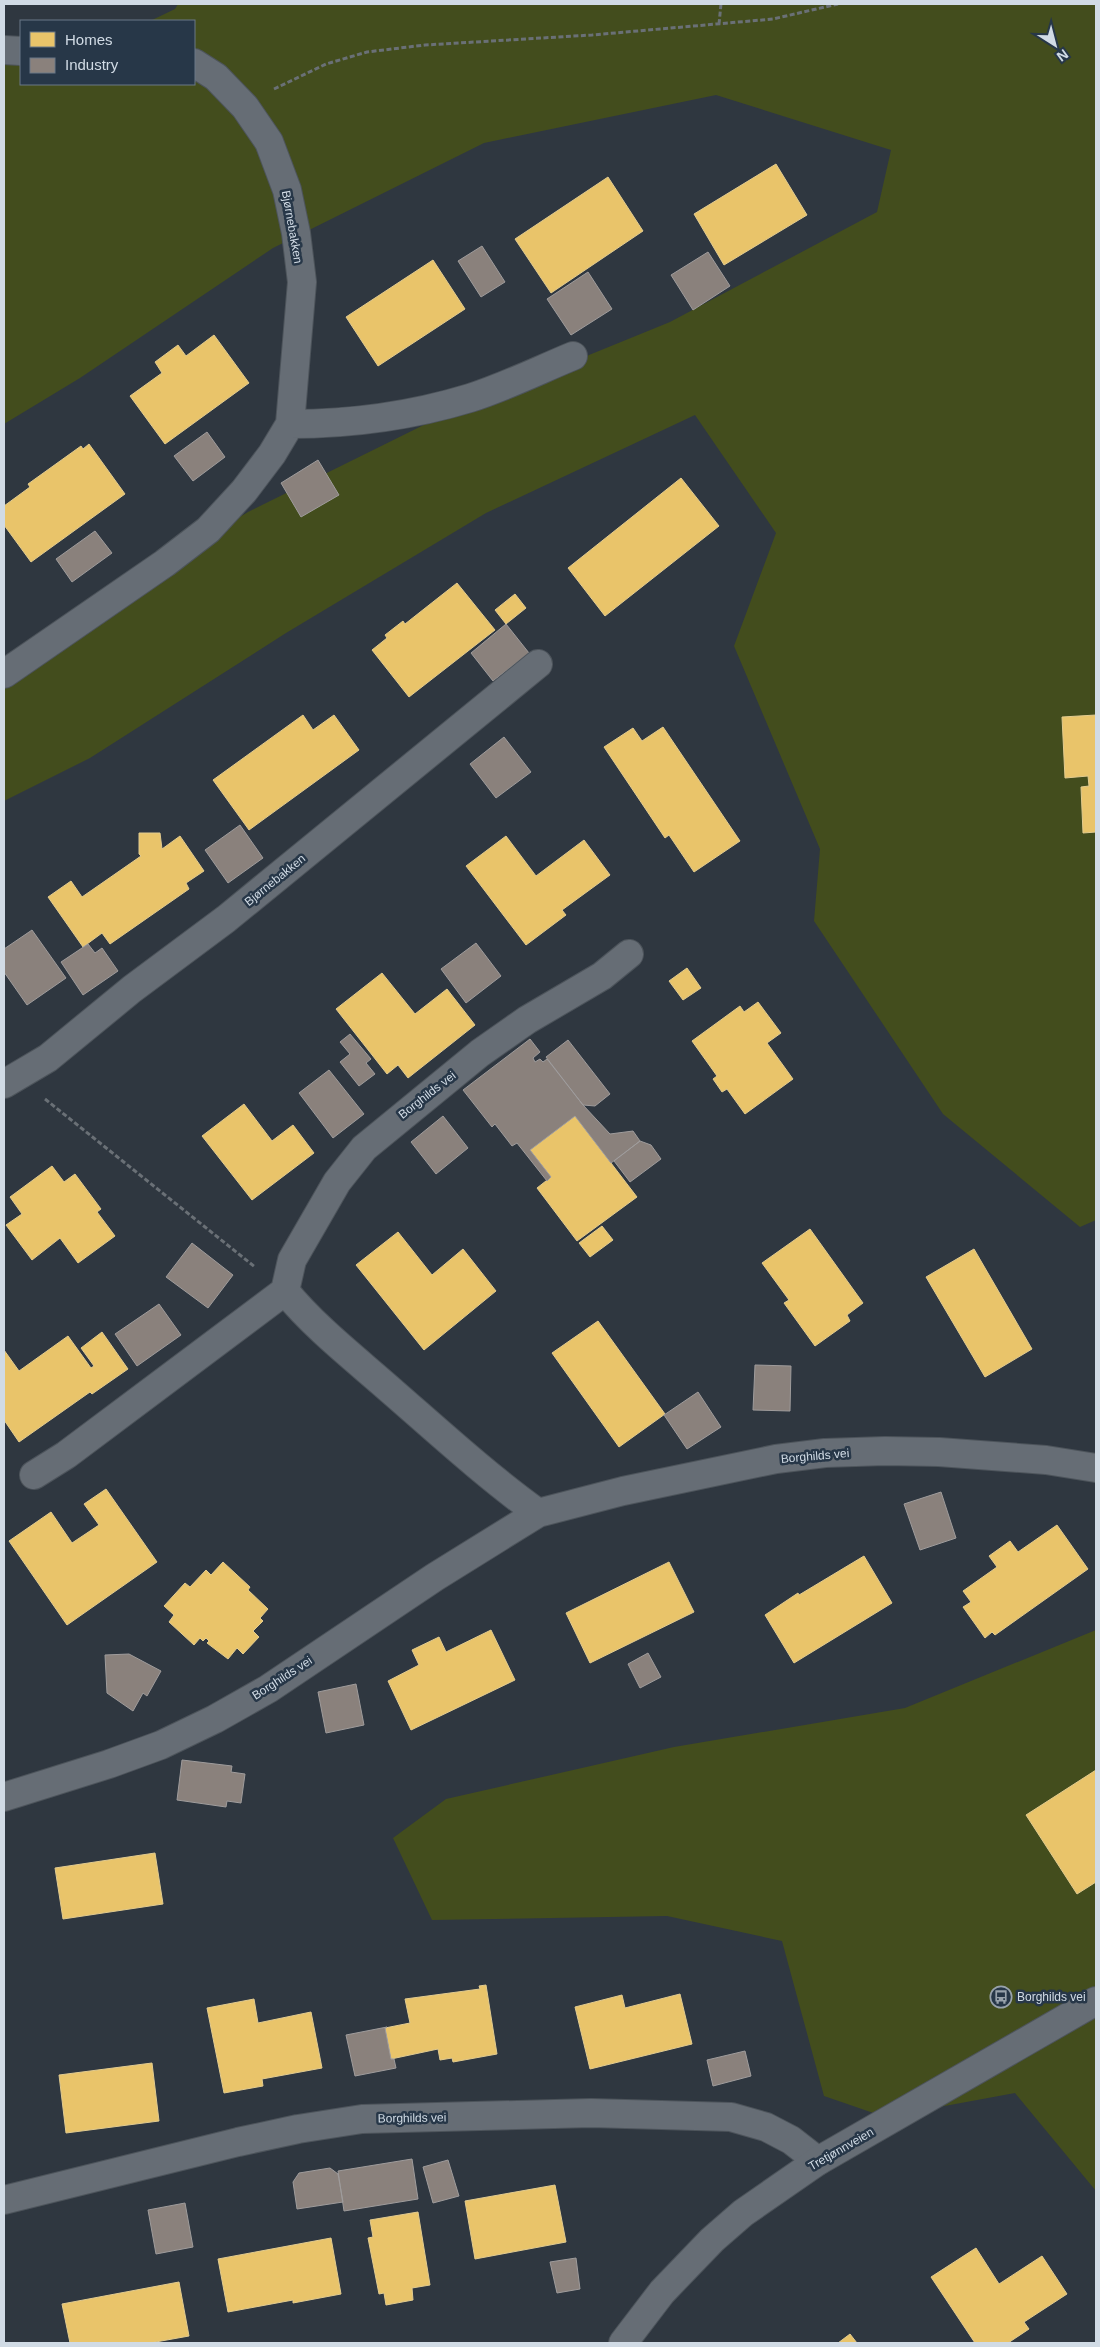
<svg xmlns="http://www.w3.org/2000/svg" width="1100" height="2347" font-family="Helvetica,sans-serif">
<style>
.green{fill:#434d1d}
.homes{fill:#e9c46a;stroke:#e2cb8f}
.industry{fill:#8a817c;stroke:#9f9c9c}
.lines{fill:none;stroke-linecap:round;stroke-linejoin:round}
.street-casing{stroke:#4d545b;stroke-width:30}
.secondary-casing{stroke:#4d545b;stroke-width:30}
.path{stroke:#6a7076;stroke-width:3;stroke-dasharray:5 2.5;stroke-linecap:butt}
.street{stroke:#666d75;stroke-width:28}
.secondary{stroke:#666d75;stroke-width:28}
.labels{text-anchor:middle;stroke-width:5;stroke-linejoin:round;paint-order:stroke}
.street-label{font-size:12px;fill:#d1dbe5;stroke:#273748}
.poi-label{font-size:12px;fill:#d1dbe5;stroke:#273748;text-anchor:start}
</style>
<rect width="100%" height="100%" fill="#2f3740"/>
<path class="green" d="M 178,4 L 1096,4 L 1096,1220 L 1080,1227 L 943,1114 L 814,921 L 820,849 L 734,646 L 776,533 L 695,415 L 486,513 L 286,633 L 90,758 L 4,801 L 4,674 L 43,636 L 248,512 L 454,410 L 670,322 L 877,212 L 891,150 L 716,95 L 484,143 L 273,248 L 80,378 L 4,424 L 4,50 L 21,50 L 21,84 L 194,84 L 194,21 L 150,21 L 175,9 Z
M 1096,1630 L 1096,2191 L 1015,2093 L 885,2117 L 824,2096 L 782,1941 L 667,1916 L 432,1920 L 393,1838 L 446,1799 L 674,1747 L 905,1708 Z"/>
<path class="homes" d="M 776,164 L 807,215 L 724,265 L 694,214 Z
M 608,177 L 643,231 L 551,293 L 515,239 Z
M 433,260 L 465,309 L 378,366 L 346,317 Z
M 214,335 L 249,383 L 165,444 L 130,396 L 162,373 L 155,362 L 178,345 L 186,356 Z
M 89,444 L 125,494 L 31,562 L 4,525 L 4,506 L 30,487 L 28,484 L 81,446 L 83,449 Z
M 681,478 L 719,526 L 605,616 L 568,568 Z
M 457,583 L 495,630 L 409,697 L 372,650 L 387,638 L 385,635 L 403,621 L 405,624 Z
M 515,594 L 526,608 L 506,624 L 495,610 Z
M 303,715 L 313,730 L 334,715 L 359,750 L 249,830 L 213,780 Z
M 1096,715 L 1096,832 L 1083,833 L 1081,787 L 1089,786 L 1088,776 L 1065,778 L 1062,717 Z
M 663,727 L 740,841 L 694,872 L 669,835 L 665,838 L 604,747 L 633,728 L 642,741 Z
M 139,833 L 160,833 L 162,849 L 180,836 L 204,871 L 186,883 L 189,889 L 110,944 L 102,933 L 83,947 L 48,897 L 71,881 L 82,897 L 141,856 L 139,854 Z
M 506,836 L 536,876 L 584,840 L 610,875 L 562,910 L 566,915 L 526,945 L 466,866 Z
M 687,968 L 701,988 L 683,1000 L 669,981 Z
M 382,973 L 415,1014 L 447,989 L 475,1025 L 408,1078 L 398,1065 L 387,1074 L 336,1009 Z
M 758,1002 L 781,1033 L 767,1043 L 793,1079 L 745,1114 L 727,1089 L 722,1092 L 713,1079 L 717,1076 L 692,1041 L 740,1006 L 744,1012 Z
M 244,1104 L 272,1141 L 293,1125 L 314,1153 L 252,1200 L 202,1136 Z
M 575,1116 L 637,1197 L 577,1241 L 537,1188 L 551,1177 L 530,1150 Z
M 52,1166 L 64,1182 L 75,1174 L 101,1209 L 97,1212 L 115,1236 L 78,1263 L 60,1238 L 32,1260 L 6,1225 L 22,1214 L 10,1197 Z
M 602,1226 L 613,1240 L 590,1257 L 579,1243 Z
M 810,1229 L 863,1303 L 847,1315 L 850,1321 L 815,1346 L 784,1303 L 789,1300 L 762,1263 Z
M 398,1232 L 432,1275 L 463,1249 L 496,1291 L 424,1350 L 356,1265 Z
M 974,1249 L 1032,1349 L 985,1377 L 926,1277 Z
M 598,1321 L 665,1414 L 619,1447 L 552,1353 Z
M 102,1332 L 128,1369 L 92,1394 L 90,1392 L 19,1442 L 4,1420 L 4,1350 L 19,1371 L 68,1336 L 91,1368 L 94,1366 L 81,1348 Z
M 106,1489 L 157,1562 L 67,1625 L 9,1541 L 51,1512 L 72,1543 L 99,1525 L 84,1504 Z
M 1057,1525 L 1088,1569 L 995,1635 L 992,1632 L 985,1638 L 963,1607 L 971,1602 L 963,1591 L 997,1567 L 989,1556 L 1010,1541 L 1018,1552 Z
M 864,1556 L 892,1603 L 794,1663 L 765,1615 L 798,1593 L 799,1595 Z
M 223,1562 L 250,1587 L 248,1590 L 268,1609 L 260,1618 L 263,1621 L 253,1631 L 259,1637 L 243,1654 L 237,1648 L 228,1659 L 207,1643 L 209,1641 L 206,1638 L 203,1641 L 200,1638 L 194,1645 L 169,1622 L 174,1615 L 164,1606 L 185,1583 L 190,1587 L 206,1570 L 211,1575 Z
M 669,1562 L 694,1612 L 590,1663 L 566,1613 Z
M 491,1630 L 515,1680 L 411,1730 L 388,1681 L 419,1665 L 412,1650 L 439,1637 L 446,1652 Z
M 1096,1770 L 1096,1882 L 1077,1894 L 1026,1815 Z
M 155,1853 L 163,1904 L 63,1919 L 55,1868 Z
M 486,1985 L 497,2054 L 453,2062 L 452,2058 L 440,2060 L 438,2049 L 391,2059 L 385,2028 L 410,2023 L 405,1999 L 480,1989 L 479,1986 Z
M 680,1994 L 692,2044 L 590,2069 L 575,2007 L 622,1995 L 625,2008 Z
M 254,1999 L 258,2023 L 311,2012 L 322,2068 L 262,2079 L 263,2086 L 224,2093 L 207,2008 Z
M 152,2063 L 159,2121 L 66,2133 L 59,2075 Z
M 555,2185 L 566,2242 L 475,2259 L 465,2201 Z
M 418,2212 L 430,2285 L 412,2288 L 413,2300 L 386,2305 L 384,2293 L 379,2294 L 368,2238 L 373,2237 L 370,2220 Z
M 331,2238 L 341,2294 L 293,2303 L 293,2300 L 228,2312 L 218,2259 Z
M 976,2248 L 999,2284 L 1042,2256 L 1067,2294 L 1024,2322 L 1029,2329 L 1008,2343 L 975,2343 L 931,2277 Z
M 179,2282 L 189,2336 L 150,2343 L 70,2343 L 62,2304 Z
M 850,2334 L 857,2343 L 838,2343 Z"/>
<path class="industry" d="M 482,246 L 505,282 L 481,297 L 458,261 Z
M 708,252 L 730,286 L 693,310 L 671,275 Z
M 588,272 L 612,309 L 571,335 L 547,299 Z
M 207,432 L 225,457 L 193,481 L 174,456 Z
M 318,460 L 339,495 L 301,517 L 281,483 Z
M 95,531 L 112,553 L 72,582 L 56,559 Z
M 506,624 L 529,653 L 493,681 L 471,653 Z
M 504,737 L 531,772 L 496,798 L 470,764 Z
M 240,825 L 263,858 L 228,883 L 205,850 Z
M 32,930 L 66,978 L 27,1005 L 4,972 L 4,949 Z
M 476,943 L 501,976 L 466,1003 L 441,969 Z
M 88,944 L 95,953 L 102,948 L 118,971 L 83,995 L 61,962 Z
M 350,1034 L 371,1059 L 366,1063 L 375,1074 L 359,1086 L 340,1062 L 350,1054 L 340,1042 Z
M 530,1039 L 540,1052 L 533,1058 L 535,1062 L 540,1059 L 543,1062 L 547,1059 L 583,1105 L 610,1134 L 633,1131 L 640,1141 L 611,1163 L 575,1116 L 530,1150 L 551,1177 L 547,1181 L 517,1143 L 512,1146 L 495,1124 L 492,1127 L 463,1090 Z
M 568,1040 L 610,1094 L 595,1106 L 583,1105 L 546,1057 Z
M 329,1070 L 364,1114 L 333,1138 L 299,1093 Z
M 443,1116 L 468,1148 L 436,1174 L 411,1142 Z
M 640,1141 L 651,1145 L 661,1159 L 630,1182 L 614,1161 Z
M 192,1243 L 233,1275 L 208,1308 L 166,1277 Z
M 159,1304 L 181,1335 L 137,1366 L 115,1334 Z
M 755,1365 L 791,1366 L 790,1411 L 753,1410 Z
M 698,1392 L 721,1427 L 687,1449 L 664,1415 Z
M 941,1492 L 956,1538 L 920,1550 L 904,1504 Z
M 648,1653 L 661,1677 L 640,1688 L 628,1664 Z
M 129,1654 L 161,1671 L 147,1696 L 143,1693 L 133,1711 L 107,1693 L 105,1655 Z
M 356,1684 L 364,1725 L 326,1733 L 318,1692 Z
M 182,1760 L 232,1766 L 231,1772 L 245,1774 L 241,1803 L 227,1801 L 226,1807 L 177,1800 Z
M 387,2027 L 385,2028 L 391,2059 L 394,2059 L 396,2068 L 355,2076 L 346,2035 Z
M 745,2051 L 751,2076 L 713,2086 L 707,2060 Z
M 412,2159 L 418,2199 L 344,2211 L 338,2171 Z
M 448,2160 L 459,2196 L 433,2203 L 423,2167 Z
M 330,2168 L 338,2174 L 343,2202 L 297,2209 L 293,2182 L 299,2173 Z
M 185,2203 L 193,2247 L 156,2254 L 148,2210 Z
M 576,2258 L 580,2289 L 557,2293 L 550,2262 Z"/>
<g class="lines">
<g class="street-casing">
<path id="street" d="M 4,50 L 21,51
M 290,424 C 351,424 411,416 470,398 C 505,387 539,370 573,356
M 4,674 L 165,563 L 208,530 L 244,491 L 272,454 L 290,424 L 302,282 L 296,233 L 287,190 L 269,142 L 245,107 L 216,77 L 194,63
M 4,1084 L 48,1058 L 132,989 L 226,919 L 538,664
M 34,1475 L 66,1455 L 285,1291
M 538,1513 C 488,1477 442,1435 395,1394 C 358,1361 316,1329 285,1291 L 292,1260 L 337,1182 L 364,1148 L 480,1053 L 527,1020 L 602,976 L 629,954
M 4,1797 L 109,1764 L 161,1745 L 215,1719 L 268,1689 L 435,1577 L 538,1513 L 623,1491 L 776,1459 L 825,1453 L 885,1451 L 939,1452 L 1046,1460 L 1096,1468
M 4,2200 L 238,2142 L 298,2129 L 362,2119 L 591,2113 L 731,2117 L 766,2127 L 791,2140 L 818,2161"/>
</g>
<g class="secondary-casing">
<path id="secondary" d="M 623,2343 L 662,2292 L 712,2240 L 743,2213 L 818,2161 L 1096,2001"/>
</g>
<path class="path" d="M 719,24 L 721,4
M 274,89 L 326,64 L 367,52 L 425,45 L 592,35 L 773,19 L 838,4
M 45,1099 L 255,1267"/>
<use href="#street" class="street"/>
<use href="#secondary" class="secondary"/>
</g>
<defs>
<g id="bus-ring" transform="scale(1.125)"><circle r="9.5" fill="#273748" stroke="#98a2ab" stroke-width="1.5"/><path d="M-5-6H5V4H4V6H2V4H-2V6H-4V4H-5ZM-3.5-4V0h7V-4ZM-3.5 1.2v1.5H-2V1.2ZM2 1.2v1.5H3.5V1.2Z" fill="#98a2ab"/></g>
</defs>
<g fill-rule="evenodd">
<use href="#bus-ring" x="1001" y="1997"/>
</g>
<g class="labels">
<g class="street-label">
<text transform="translate(292 227) rotate(80)" y="4">Bjørnebakken</text>
<text transform="translate(275 880) rotate(-39)" y="4">Bjørnebakken</text>
<text transform="translate(427 1095) rotate(-38)" y="4">Borghilds vei</text>
<text transform="translate(815 1456) rotate(-5)" y="4">Borghilds vei</text>
<text transform="translate(282 1678) rotate(-33)" y="4">Borghilds vei</text>
<text transform="translate(412 2118) rotate(-1)" y="4">Borghilds vei</text>
<text transform="translate(841 2149) rotate(-30)" y="4">Tretjønnveien</text>
</g>
<g class="poi-label">
<text x="1017" y="2001">Borghilds vei</text>
</g>
</g>
<rect width="1100" height="2347" fill="none" stroke="#d1dbe5" stroke-width="10"/>
<rect x="20" y="20" width="175" height="65" fill="#273748" stroke="#6b7987"/>
<rect x="30" y="32" width="25" height="15" fill="#e9c46a" stroke="#6b7987"/>
<text x="65" y="45" font-size="15" fill="#d1dbe5">Homes</text>
<rect x="30" y="58" width="25" height="15" fill="#8a817c" stroke="#6b7987"/>
<text x="65" y="70" font-size="15" fill="#d1dbe5">Industry</text>
<g transform="translate(1055 45) rotate(144)" stroke="#273748" stroke-width="4" paint-order="stroke">
<path d="M0-4L9 19L0 12L-9 19Z" fill="#d1dbe5"/>
<text y="-8" font-size="14" font-weight="bold" text-anchor="middle" fill="#d1dbe5">N</text>
</g>
</svg>
